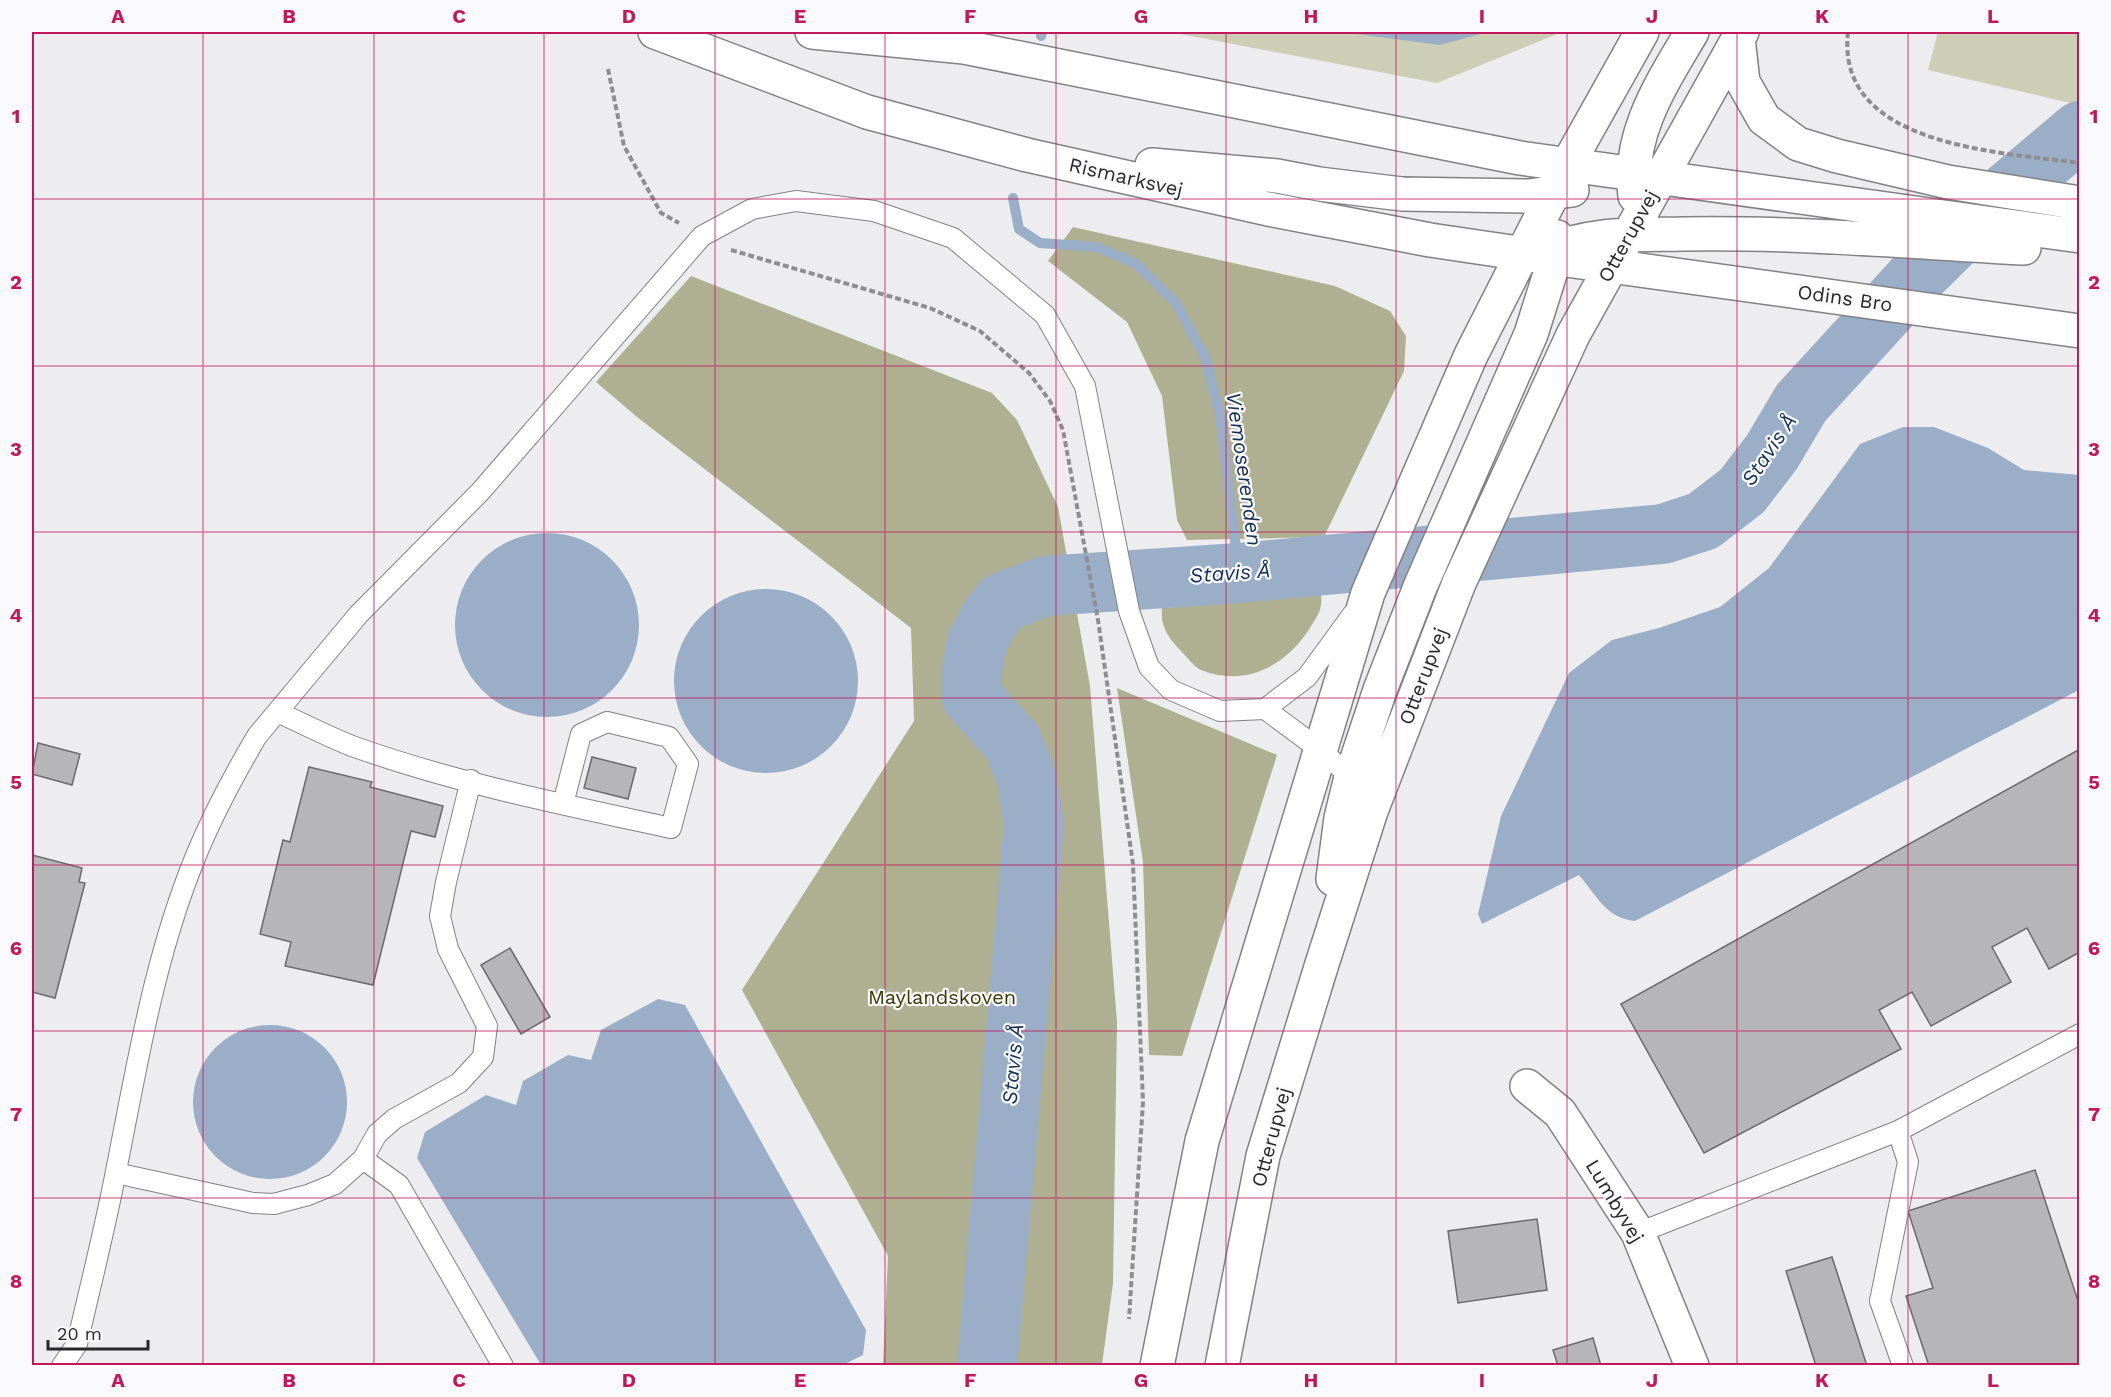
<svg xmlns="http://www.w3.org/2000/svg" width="2111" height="1397" font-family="'Work Sans',sans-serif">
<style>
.green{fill:#ccceb5}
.forest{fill:#aeb091}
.water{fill:#9aaec7}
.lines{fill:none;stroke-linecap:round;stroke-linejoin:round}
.stream{stroke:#9aaec7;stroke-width:10}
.river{stroke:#9aaec7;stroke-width:60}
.building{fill:#b6b6b9;stroke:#6b6b6d;stroke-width:1.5}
.lane-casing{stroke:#828285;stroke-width:22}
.street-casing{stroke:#828285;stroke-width:36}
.secondary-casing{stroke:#828285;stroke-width:36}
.path{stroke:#8e8e90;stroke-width:4;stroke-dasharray:6 3;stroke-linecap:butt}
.lane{stroke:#fff;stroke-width:20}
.street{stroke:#fff;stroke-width:33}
.secondary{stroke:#fff;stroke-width:33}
.grid{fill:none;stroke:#c2185b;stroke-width:1.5;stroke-opacity:0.55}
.labels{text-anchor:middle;stroke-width:4.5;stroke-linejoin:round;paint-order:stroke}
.street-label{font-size:20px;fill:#282829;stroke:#fafafd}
.park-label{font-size:20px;fill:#393a01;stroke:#fafafd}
.water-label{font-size:21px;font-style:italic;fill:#143054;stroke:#fafafd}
.neatline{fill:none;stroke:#c2185b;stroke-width:2}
.grid-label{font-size:20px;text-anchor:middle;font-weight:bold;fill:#c2185b}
</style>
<rect width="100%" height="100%" fill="#ededf0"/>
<path class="green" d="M 1170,32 L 1562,32 L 1437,83 Z
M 1938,32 L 2079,32 L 2079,105 L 1928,70 Z"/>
<path class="forest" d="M 1073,227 L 1335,286 L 1390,311 L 1406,336 L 1404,371 L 1324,537 L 1187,540 L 1177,520 L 1162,396 L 1127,322 L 1048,261 Z
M 691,276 L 992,393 L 1017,420 L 1058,507 L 1090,686 L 1117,1022 L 1113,1283 L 1102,1365 L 883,1365 L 888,1256 L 742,990 L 914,721 L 911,628 L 637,417 L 596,382 Z
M 1321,594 C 1323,610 1317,617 1308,631 C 1284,667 1244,687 1201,670 C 1194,667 1187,657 1181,651 C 1168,638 1160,626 1162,608 Z
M 1117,688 L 1277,755 L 1182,1056 L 1149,1055 L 1143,862 Z"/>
<path class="water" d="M 1341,32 L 1488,32 L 1440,45 Z
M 1903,427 L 1934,427 L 1988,448 L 2024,470 L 2079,475 L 2079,690 L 1635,921 C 1606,918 1597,896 1579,875 L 1482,924 L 1478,914 L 1501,816 L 1569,673 L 1612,640 L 1659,628 L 1720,607 L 1769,568 L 1860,444 Z
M455 625a92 92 0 1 1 184 0a92 92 0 1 1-184 0Z
M674 681a92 92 0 1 1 184 0a92 92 0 1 1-184 0Z
M 658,999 L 685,1005 L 866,1330 L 863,1355 L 841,1366 L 541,1365 L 417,1158 L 425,1132 L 486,1095 L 516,1105 L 523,1081 L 568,1055 L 591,1060 L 601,1030 Z
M193 1102a77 77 0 1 1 154 0a77 77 0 1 1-154 0Z"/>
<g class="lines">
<path class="stream" d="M 1041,36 L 1042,32
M 1013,198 L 1019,229 L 1040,243 L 1096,247 L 1135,263 L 1176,303 L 1205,357 L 1220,415 L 1239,573"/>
<path class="river" d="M 987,1366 L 1034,824 L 1027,779 L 1013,743 L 972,697 L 972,668 L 977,643 L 989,619 L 1003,602 L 1045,586 L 1239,573 L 1663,534 L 1703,521 L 1742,491 L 1772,452 L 1801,403 L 1920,273 L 1971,223 L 2080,131"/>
</g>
<path class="building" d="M 38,743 L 80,754 L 72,785 L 32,774 Z
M 2080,749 L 2080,952 L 2049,969 L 2027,928 L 1992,947 L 2011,982 L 1931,1026 L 1912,992 L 1879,1010 L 1901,1049 L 1704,1153 L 1621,1004 Z
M 592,757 L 636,768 L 628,799 L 584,788 Z
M 309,767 L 372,782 L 370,787 L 443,806 L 435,837 L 411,831 L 373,985 L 285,966 L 291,942 L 260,934 L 283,840 L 290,842 Z
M 32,855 L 82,868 L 79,882 L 85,883 L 55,998 L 32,992 Z
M 510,948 L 550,1017 L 521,1034 L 481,965 Z
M 2035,1170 L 2080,1307 L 2080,1366 L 1929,1366 L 1906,1296 L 1933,1288 L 1908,1211 Z
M 1537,1219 L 1547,1290 L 1458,1303 L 1448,1231 Z
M 1832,1257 L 1867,1366 L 1816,1366 L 1786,1271 Z
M 1593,1338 L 1601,1366 L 1558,1366 L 1553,1350 Z"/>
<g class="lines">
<g class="lane-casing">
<path id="lane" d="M 1265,709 L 1319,749 L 1351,777
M 277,712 C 302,723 327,736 352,746 C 455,783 565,805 671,828 L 688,764 L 669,737 L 607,722 L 581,734 L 563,804
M 1898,1131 L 1908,1162 L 1880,1301 L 1903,1366
M 363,1159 L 399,1185 L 503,1366
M 116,1173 L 253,1203 L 274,1204 L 308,1195 L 335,1184 L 363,1159 L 377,1134 L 394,1119 L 459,1083 L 483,1057 L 487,1026 L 448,949 L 440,916 L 446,882 L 471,780
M 1638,1233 L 1898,1131 L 2080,1034
M 62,1366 L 77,1344 C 90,1287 105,1229 116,1171 C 137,1066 154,958 195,858 C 212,816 234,775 257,736 L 359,614 L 480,492 L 702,236 L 752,209 L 796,201 L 874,211 L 953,238 L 1045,315 L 1085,386 L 1129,611 L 1149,667 L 1171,690 L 1220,711 L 1265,709 L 1307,677 L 1353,614"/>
</g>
<g class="street-casing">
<path id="street" d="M 1527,1086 L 1560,1113 L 1638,1233 L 1692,1366"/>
</g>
<g class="secondary-casing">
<path id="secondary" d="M 655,32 L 867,112 L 1027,155 L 1268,209 L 1430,240 L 1524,254 L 2080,331
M 812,32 L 964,47 L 1520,158 L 2080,236
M 1738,38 L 1743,82 L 1764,119 L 1798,144 L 1837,156 L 1948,182 L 2080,203
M 1152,165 L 1277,176 L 1319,184 L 1402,194 L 1529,196 L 1572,190
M 1635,196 C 1627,134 1662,83 1692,32
M 1545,253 C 1586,232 1638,235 1683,234 C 1797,232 1910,242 2024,248
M 1333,879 L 1341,818 L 1351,777 L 1380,690 L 1420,587 L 1531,334 L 1555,258 L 1557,237
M 1157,1366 L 1202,1141 L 1368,593 L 1471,355 L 1568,164 L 1642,32
M 1222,1366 L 1263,1156 L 1321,967 L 1371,811 L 1459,583 L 1573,335 L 1742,32"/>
</g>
<path class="path" d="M 1848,32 C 1835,147 2001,152 2080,163
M 608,69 L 624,146 L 661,213 L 679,223
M 731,250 L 930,308 L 980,331 L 1029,373 L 1050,401 L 1063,430 L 1098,620 L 1133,864 L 1143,1102 L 1129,1319"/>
<use href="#lane" class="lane"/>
<use href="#street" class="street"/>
<use href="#secondary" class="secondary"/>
</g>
<path class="grid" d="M 203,32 L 203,1366M 374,32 L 374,1366M 544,32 L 544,1366M 715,32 L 715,1366M 885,32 L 885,1366M 1056,32 L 1056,1366M 1226,32 L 1226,1366M 1396,32 L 1396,1366M 1567,32 L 1567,1366M 1737,32 L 1737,1366M 1908,32 L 1908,1366M 32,199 L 2080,199M 32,366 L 2080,366M 32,532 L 2080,532M 32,698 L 2080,698M 32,865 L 2080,865M 32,1031 L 2080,1031M 32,1198 L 2080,1198"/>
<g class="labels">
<g class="street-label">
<text transform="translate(1126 177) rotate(13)" y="7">Rismarksvej</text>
<text transform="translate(1628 236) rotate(-61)" y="7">Otterupvej</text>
<text transform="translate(1845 298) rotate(8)" y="7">Odins Bro</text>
<text transform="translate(1423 676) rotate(-69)" y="7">Otterupvej</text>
<text transform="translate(1271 1137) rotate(-75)" y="7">Otterupvej</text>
<text transform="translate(1615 1201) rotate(59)" y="7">Lumbyvej</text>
</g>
<g class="park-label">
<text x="942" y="1004">Maylandskoven</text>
</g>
<g class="water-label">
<text transform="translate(1769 450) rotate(-56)" y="7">Stavis Å</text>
<text transform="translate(1244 469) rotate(82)" y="7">Viemoserenden</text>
<text transform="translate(1230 573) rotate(-4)" y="7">Stavis Å</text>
<text transform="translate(1013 1064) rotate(-85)" y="7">Stavis Å</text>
</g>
</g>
<rect width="2111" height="1397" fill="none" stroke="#fafafd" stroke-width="66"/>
<path d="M48 1340v9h100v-9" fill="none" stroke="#282829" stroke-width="3"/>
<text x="57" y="1340" font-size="18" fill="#282829" stroke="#fafafd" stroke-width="4.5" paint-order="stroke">20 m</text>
<rect x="33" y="33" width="2045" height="1331" class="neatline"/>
<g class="grid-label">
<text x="118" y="23">A</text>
<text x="289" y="23">B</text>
<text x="459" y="23">C</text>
<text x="629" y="23">D</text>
<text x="800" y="23">E</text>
<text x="970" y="23">F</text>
<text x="1141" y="23">G</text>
<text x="1311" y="23">H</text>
<text x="1482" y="23">I</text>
<text x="1652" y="23">J</text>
<text x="1822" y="23">K</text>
<text x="1993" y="23">L</text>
<text x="16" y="123">1</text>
<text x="2094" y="123">1</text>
<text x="16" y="289">2</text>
<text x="2094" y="289">2</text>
<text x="16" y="456">3</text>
<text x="2094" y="456">3</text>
<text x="16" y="622">4</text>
<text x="2094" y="622">4</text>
<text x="16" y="789">5</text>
<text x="2094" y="789">5</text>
<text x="16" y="955">6</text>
<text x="2094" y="955">6</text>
<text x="16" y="1121">7</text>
<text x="2094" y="1121">7</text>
<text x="16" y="1288">8</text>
<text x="2094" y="1288">8</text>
<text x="118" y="1387">A</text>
<text x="289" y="1387">B</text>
<text x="459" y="1387">C</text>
<text x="629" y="1387">D</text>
<text x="800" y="1387">E</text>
<text x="970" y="1387">F</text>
<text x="1141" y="1387">G</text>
<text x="1311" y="1387">H</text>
<text x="1482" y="1387">I</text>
<text x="1652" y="1387">J</text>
<text x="1822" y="1387">K</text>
<text x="1993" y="1387">L</text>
</g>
</svg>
